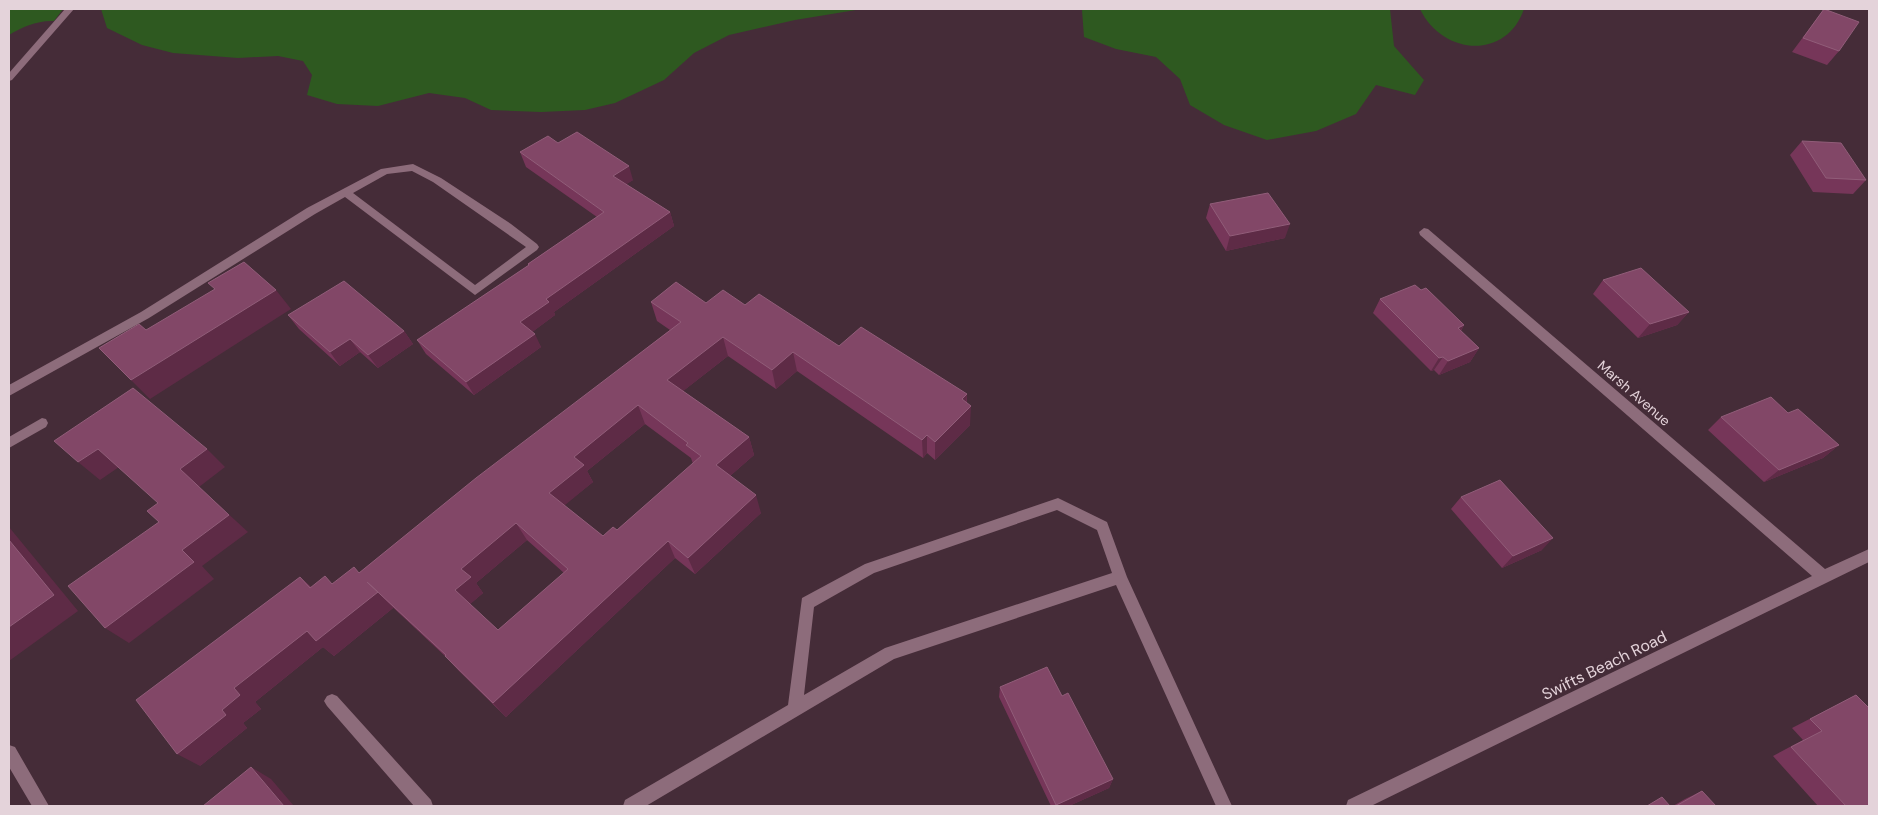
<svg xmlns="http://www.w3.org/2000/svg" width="1878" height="815" font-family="'DM Sans',sans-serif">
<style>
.green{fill:#2e5920}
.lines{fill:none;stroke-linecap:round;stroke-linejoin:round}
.minor{fill:#8d6c7b;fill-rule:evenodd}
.wall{fill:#763659;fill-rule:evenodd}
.shaded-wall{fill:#5e2b46}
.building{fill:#824767;stroke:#915d79;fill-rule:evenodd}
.labels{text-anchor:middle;stroke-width:4.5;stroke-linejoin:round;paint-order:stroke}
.street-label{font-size:14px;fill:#e4d3da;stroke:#452c38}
.near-street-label{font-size:16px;fill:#e4d3da;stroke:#452c38}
</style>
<rect width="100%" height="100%" fill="#452c38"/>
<path class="green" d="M 9,9 L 63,9 L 54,21 C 38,20 22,27 9,35 Z
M 101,9 L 862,9 L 795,20 L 729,35 L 694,53 L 664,80 L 615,103 L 585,110 L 541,112 L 491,110 L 465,98 L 429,93 L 378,106 L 337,104 L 307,95 L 312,75 L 303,61 L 278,56 L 238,58 L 173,53 L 142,45 L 107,28 Z
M 1079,9 L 1390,9 L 1394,46 L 1424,80 L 1415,95 L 1376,85 L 1356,114 L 1316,131 L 1267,140 L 1224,125 L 1190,105 L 1180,79 L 1156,57 L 1116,49 L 1084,37 L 1082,10 Z
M 1420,9 L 1524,9 C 1506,61 1442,55 1420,9 Z"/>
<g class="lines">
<path class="minor" d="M 65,9 L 74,9 L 12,80 L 9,81 L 9,73 Z
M 413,164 L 441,178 L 511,224 L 537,244 L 539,247 L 537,250 L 475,295 L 345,197 L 315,214 L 149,318 L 9,396 L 9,385 L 141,312 L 307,208 L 381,169 ZM 412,171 L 433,182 L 526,247 L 475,285 L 353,193 L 387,174 Z
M 1424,228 L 1428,229 L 1825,569 L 1869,549 L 1869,562 L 1371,806 L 1346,806 L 1348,800 L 1812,576 L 1420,235 L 1419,232 Z
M 42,418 L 46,419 L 48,423 L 46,427 L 9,448 L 9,437 Z
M 1058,498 L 1107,522 L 1127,577 L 1232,806 L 1216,806 L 1116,585 L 894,659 L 646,806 L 623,806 L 625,800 L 788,705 L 802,598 L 865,564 ZM 1057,510 L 1097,530 L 1112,573 L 885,648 L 804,695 L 814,607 L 874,573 Z
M 332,694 L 337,696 L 431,800 L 433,806 L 414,806 L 327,706 L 324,701 L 327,696 Z
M 9,745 L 15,747 L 49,806 L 32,806 L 9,767 Z"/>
</g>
<path class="wall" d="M 1824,9 L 1839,51 L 1827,65 L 1792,52 Z
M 1802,141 L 1866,180 L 1853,194 L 1813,192 L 1790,155 Z
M 558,143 L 633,180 L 626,184 L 670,212 L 674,226 L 554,312 L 555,315 L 532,332 L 541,347 L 474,395 L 426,354 L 417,340 L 528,266 L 528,264 L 597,217 L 526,167 L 520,152 Z
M 1210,204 L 1285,238 L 1226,251 L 1206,218 Z
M 1603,280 L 1689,312 L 1677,325 L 1638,338 L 1593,294 Z
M 1421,290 L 1464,325 L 1461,331 L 1479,348 L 1470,362 L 1439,375 L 1434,370 L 1431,371 L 1373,313 L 1380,299 Z
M 651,302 L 745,305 L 839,346 L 967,394 L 967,403 L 970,425 L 935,460 L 927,453 L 923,458 L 797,371 L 776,389 L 728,356 L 683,391 L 749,437 L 754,455 L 730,476 L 761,513 L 695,574 L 675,558 L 506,717 L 459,671 L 445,656 L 384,599 L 393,608 L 334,656 L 323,647 L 255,702 L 261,709 L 243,723 L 247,728 L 200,766 L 300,577 L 311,587 L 333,583 L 359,573 L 670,330 L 657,321 ZM 645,424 L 691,458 L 693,464 L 617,530 L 603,536 L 564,505 L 593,482 L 587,471 ZM 527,540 L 564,573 L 498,630 L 470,604 L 483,593 L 476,583 Z
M 288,315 L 404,331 L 413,344 L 378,368 L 360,352 L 340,366 L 299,329 Z
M 1788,413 L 1839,445 L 1823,458 L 1764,482 L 1708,430 L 1721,417 Z
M 1461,497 L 1542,550 L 1502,568 L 1451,509 Z
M 1000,687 L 1062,696 L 1113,779 L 1109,788 L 1069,806 L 1051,806 L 999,697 Z
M 1856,695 L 1869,806 L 1818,806 L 1773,756 L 1803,740 L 1792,728 Z
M 1702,791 L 1716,806 L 1673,806 L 1685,799 Z"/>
<path class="shaded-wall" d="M 629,166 L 633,180 L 618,190 L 613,176 Z
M 670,212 L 674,226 L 554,312 L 555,315 L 527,336 L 520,322 L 546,299 Z
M 1290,224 L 1285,238 L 1226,251 L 1230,236 Z
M 276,290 L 291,309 L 150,399 L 131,380 Z
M 1689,312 L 1677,325 L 1638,338 L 1650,324 Z
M 1464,325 L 1456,339 L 1458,328 Z
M 404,331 L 413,344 L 378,368 L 368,355 Z
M 535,334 L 541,347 L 474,395 L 466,382 Z
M 723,337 L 728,356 L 673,399 L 667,380 Z
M 350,339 L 360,352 L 340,366 L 330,352 Z
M 1479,348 L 1470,362 L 1439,375 L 1448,361 Z
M 793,352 L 797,371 L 776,389 L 772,370 Z
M 1443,357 L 1434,370 L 1431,371 L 1439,358 Z
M 967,394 L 966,411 L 971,406 L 970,425 L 935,460 L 935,442 L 962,399 Z
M 638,405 L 645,424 L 587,471 L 593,482 L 559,510 L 549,493 L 574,457 Z
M 927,435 L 927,453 L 923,458 L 922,440 Z
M 749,437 L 754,455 L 722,483 L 716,465 Z
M 1839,445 L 1823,458 L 1764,482 L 1779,470 Z
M 98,449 L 119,467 L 100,480 L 78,462 Z
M 207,449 L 225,467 L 199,487 L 248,532 L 202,566 L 214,579 L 129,643 L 105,628 L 182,550 L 180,469 Z
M 756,495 L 761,513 L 695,574 L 688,558 Z
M 516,523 L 527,540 L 476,583 L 483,593 L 468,606 L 455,590 L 461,569 Z
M 9,527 L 78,611 L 9,661 Z
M 1553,538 L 1542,550 L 1502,568 L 1513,556 Z
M 668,541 L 675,558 L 506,717 L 493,703 Z
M 378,592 L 393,608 L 334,656 L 323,647 L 255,702 L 261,709 L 243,723 L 247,728 L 200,766 L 177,754 L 222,710 L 234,688 L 307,631 Z
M 251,767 L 271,779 L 294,806 L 284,806 Z
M 1113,779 L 1109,788 L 1069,806 L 1056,806 L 1056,805 Z"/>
<path class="building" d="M 1824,9 L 1859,22 L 1839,51 L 1803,38 Z
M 577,132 L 629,166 L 613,176 L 670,212 L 546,299 L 549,302 L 520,322 L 535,334 L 466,382 L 417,340 L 529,265 L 528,264 L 604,212 L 520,152 L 548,136 L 558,143 Z
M 1802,141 L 1841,143 L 1866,180 L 1826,178 Z
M 1268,193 L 1290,224 L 1230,236 L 1210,204 Z
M 244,262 L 276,290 L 131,380 L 99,348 L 139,324 L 146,330 L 215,289 L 208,283 Z
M 1641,268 L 1689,312 L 1650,324 L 1603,280 Z
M 344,281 L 404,331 L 368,355 L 350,339 L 330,352 L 288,315 Z
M 676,282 L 706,303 L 723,290 L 745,305 L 759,294 L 839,346 L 861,327 L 967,394 L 962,399 L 971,406 L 935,442 L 927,435 L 922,440 L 793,352 L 772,370 L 723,337 L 667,380 L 749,437 L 716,465 L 756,495 L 688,558 L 668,541 L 493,703 L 445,656 L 446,655 L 367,582 L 378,592 L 316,641 L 307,631 L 234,688 L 240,695 L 222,710 L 226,715 L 177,754 L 136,700 L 300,577 L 310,588 L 325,576 L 332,584 L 354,567 L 359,573 L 476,478 L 681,322 L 651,302 ZM 638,405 L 688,443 L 686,445 L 701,456 L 617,530 L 613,527 L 603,536 L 549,493 L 584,465 L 574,457 ZM 516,523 L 568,569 L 498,630 L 455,590 L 471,577 L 461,569 Z
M 1415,285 L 1421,290 L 1426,288 L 1464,325 L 1458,328 L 1479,348 L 1448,361 L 1443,357 L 1439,358 L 1380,299 Z
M 133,388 L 207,449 L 180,469 L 229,515 L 182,550 L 194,562 L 105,628 L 68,586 L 159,522 L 147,511 L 158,503 L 98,449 L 78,462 L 54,441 Z
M 1771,397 L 1788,413 L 1798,409 L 1839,445 L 1779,470 L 1721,417 Z
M 1500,480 L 1553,538 L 1513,556 L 1461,497 Z
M 9,540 L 54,595 L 9,627 Z
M 1047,667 L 1062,696 L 1068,693 L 1113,779 L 1056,805 L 1000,687 Z
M 1856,695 L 1869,708 L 1869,806 L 1846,806 L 1791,747 L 1822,731 L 1810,719 Z
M 251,767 L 284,806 L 203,806 Z
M 1702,791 L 1716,806 L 1676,806 Z
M 1662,797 L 1670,806 L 1647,806 Z"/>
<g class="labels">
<g class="street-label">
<text transform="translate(1634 393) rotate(41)" y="5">Marsh Avenue</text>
</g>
<g class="near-street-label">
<text transform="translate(1604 665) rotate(-26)" y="6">Swifts Beach Road</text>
</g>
</g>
<rect width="1878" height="815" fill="none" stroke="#e4d3da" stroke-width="20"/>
</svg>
